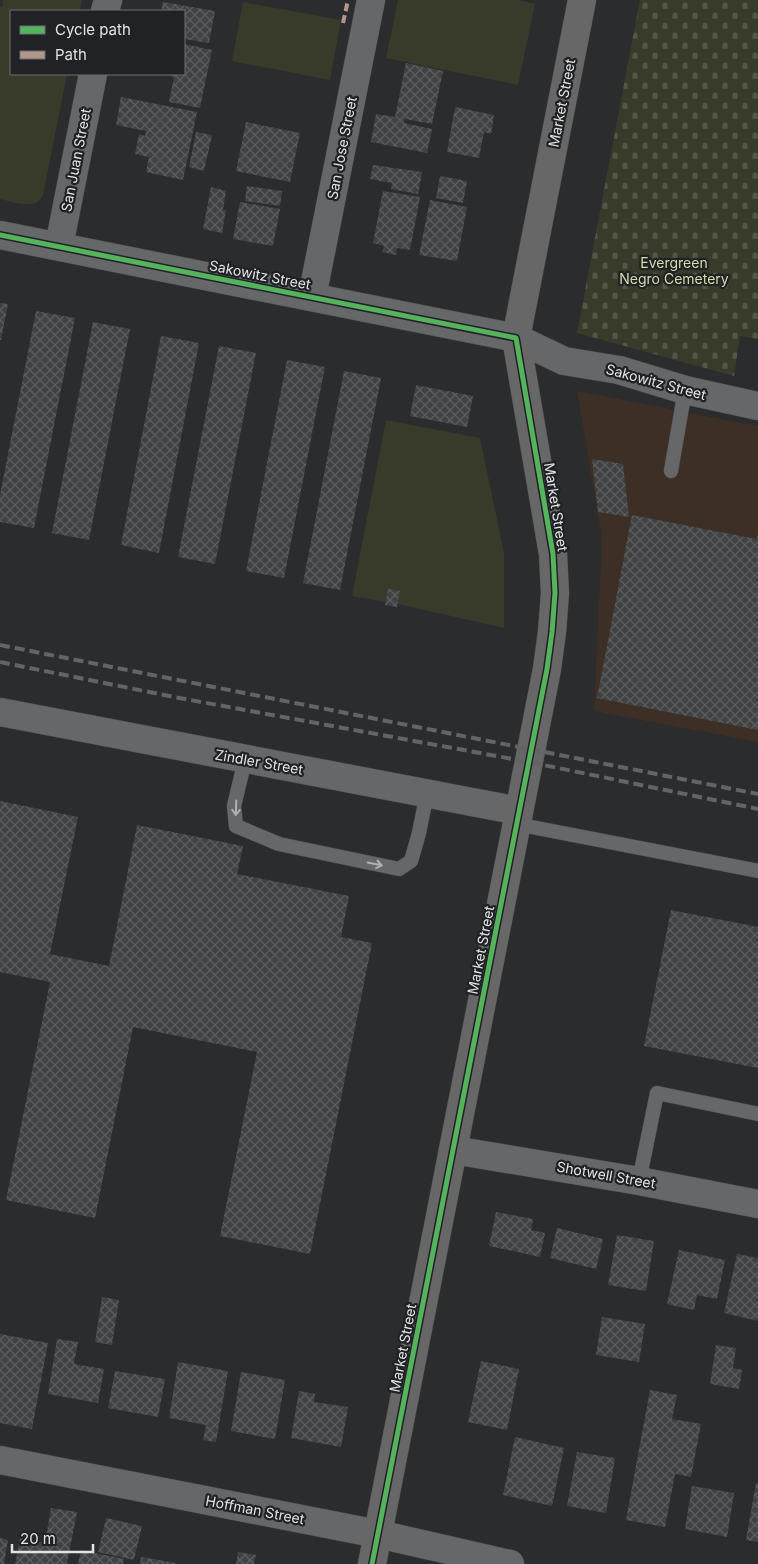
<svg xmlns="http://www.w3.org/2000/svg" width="758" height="1564" font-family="Inter,sans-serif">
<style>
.industrial{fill:#3d2f26}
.green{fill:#383b29}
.cemetery{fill:url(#cemetery-stones)}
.building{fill:url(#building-cross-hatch)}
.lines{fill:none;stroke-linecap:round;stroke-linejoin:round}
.lane-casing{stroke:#494a4b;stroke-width:15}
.street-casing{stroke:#494a4b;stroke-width:29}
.secondary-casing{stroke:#494a4b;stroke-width:29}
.lane{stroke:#666769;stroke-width:14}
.street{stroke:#666769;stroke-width:28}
.secondary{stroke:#666766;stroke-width:28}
.rail{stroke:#636465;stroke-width:4;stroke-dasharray:10 5;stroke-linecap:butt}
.quiet{stroke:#b2968c;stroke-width:4;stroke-dasharray:8 4;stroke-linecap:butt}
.cycleway-casing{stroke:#202225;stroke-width:8}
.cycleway{stroke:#56b35d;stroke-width:5}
.oneway{stroke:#b0b1b3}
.labels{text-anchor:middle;stroke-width:4.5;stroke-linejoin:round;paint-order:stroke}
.street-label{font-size:14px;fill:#e2e3e5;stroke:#202225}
.park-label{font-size:14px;fill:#d3dca5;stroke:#202225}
</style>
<defs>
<pattern id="cemetery-stones" width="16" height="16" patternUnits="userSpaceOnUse" patternTransform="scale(1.25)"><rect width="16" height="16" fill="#383b29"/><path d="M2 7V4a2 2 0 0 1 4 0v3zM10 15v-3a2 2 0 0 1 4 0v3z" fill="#545748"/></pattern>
<pattern id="building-cross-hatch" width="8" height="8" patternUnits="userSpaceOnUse" patternTransform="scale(1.25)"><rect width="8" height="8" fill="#404244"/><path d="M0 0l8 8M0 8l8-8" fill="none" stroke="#5b5d5f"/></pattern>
</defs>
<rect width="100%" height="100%" fill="#2a2c2e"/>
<path class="industrial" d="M 577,391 L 758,426 L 758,742 L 594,711 L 602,539 Z"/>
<path class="green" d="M 3,0 L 82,0 L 80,11 L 11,11 L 11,74 L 67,74 L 43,195 C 36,211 14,202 0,199 L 0,7 L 2,7 Z
M 398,0 L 518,0 L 535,4 L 518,85 L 386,58 Z
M 243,2 L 341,20 L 330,80 L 232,61 Z
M 386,420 L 480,438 L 504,553 L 504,628 L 398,604 L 399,591 L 388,589 L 386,602 L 352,596 Z"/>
<path class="cemetery" d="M 640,0 L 758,0 L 758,339 L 740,336 L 734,376 L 577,333 Z"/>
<path class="building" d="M 163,2 L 215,11 L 209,43 L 184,39 L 184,11 L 161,11 Z
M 184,44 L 212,50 L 200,108 L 169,102 L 174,77 L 163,74 L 184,74 Z
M 406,63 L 443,71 L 432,124 L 405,119 L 404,123 L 432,129 L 427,153 L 371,142 L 376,114 L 395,117 Z
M 121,97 L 197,112 L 183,180 L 146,172 L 149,157 L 135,154 L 139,134 L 145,136 L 146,131 L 116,125 Z
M 455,107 L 494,115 L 491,134 L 484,132 L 479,158 L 447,152 Z
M 246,122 L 300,133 L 290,182 L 236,171 Z
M 196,132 L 212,135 L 204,171 L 189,167 Z
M 373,165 L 422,172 L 418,194 L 391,189 L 392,183 L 370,179 Z
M 440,176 L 467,181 L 463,203 L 436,198 Z
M 247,186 L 282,191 L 280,206 L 245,201 Z
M 211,187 L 226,191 L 223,210 L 226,210 L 222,233 L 203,229 Z
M 383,191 L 420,197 L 410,250 L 397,248 L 396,255 L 382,252 L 384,246 L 373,243 Z
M 430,200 L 467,207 L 457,261 L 419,255 Z
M 240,202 L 280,209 L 273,246 L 233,239 Z
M 0,303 L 8,304 L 1,340 L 0,340 Z
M 36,311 L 75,318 L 34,528 L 0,522 L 0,495 Z
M 93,322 L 130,329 L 89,540 L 52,533 Z
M 161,336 L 199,343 L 159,553 L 121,545 Z
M 219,346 L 256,353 L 215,564 L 178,557 Z
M 287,360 L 325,367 L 284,578 L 246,571 Z
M 344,371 L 381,378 L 340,590 L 303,583 Z
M 416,385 L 473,396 L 467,427 L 410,416 Z
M 592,459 L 623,464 L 629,517 L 598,512 Z
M 632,515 L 756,539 L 758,533 L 758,730 L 597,698 Z
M 388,589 L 400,591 L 397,607 L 385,605 Z
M 0,801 L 78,817 L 50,954 L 109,966 L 137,825 L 243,846 L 237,874 L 349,896 L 341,937 L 372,943 L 310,1254 L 220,1236 L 257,1052 L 133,1027 L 95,1218 L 6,1200 L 50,982 L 0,972 Z
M 671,910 L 758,927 L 758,1068 L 644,1046 Z
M 496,1212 L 533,1219 L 531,1230 L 545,1233 L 540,1257 L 489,1246 Z
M 557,1228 L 603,1239 L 596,1269 L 550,1258 Z
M 617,1235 L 654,1241 L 646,1291 L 608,1285 Z
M 679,1250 L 725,1260 L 717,1299 L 697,1295 L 694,1310 L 667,1304 Z
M 737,1254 L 758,1258 L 758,1321 L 724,1313 Z
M 102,1297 L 119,1300 L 112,1345 L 95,1342 Z
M 602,1317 L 645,1324 L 639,1362 L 596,1355 Z
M 0,1334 L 48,1343 L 32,1429 L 0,1423 Z
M 57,1339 L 78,1342 L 74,1364 L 104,1369 L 98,1403 L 48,1394 Z
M 716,1345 L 736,1348 L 733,1368 L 742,1370 L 739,1389 L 710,1384 Z
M 481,1361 L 519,1369 L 507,1430 L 468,1422 Z
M 178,1362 L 228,1371 L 216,1442 L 203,1440 L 206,1425 L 169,1418 Z
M 115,1371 L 165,1379 L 158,1417 L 108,1408 Z
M 241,1372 L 285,1380 L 275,1439 L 231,1431 Z
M 650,1390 L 677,1395 L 672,1419 L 701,1424 L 691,1477 L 675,1474 L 665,1527 L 626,1520 Z
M 299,1391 L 315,1394 L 314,1402 L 348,1407 L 341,1447 L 291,1438 Z
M 515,1437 L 564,1448 L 552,1506 L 503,1495 Z
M 577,1452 L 615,1458 L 606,1513 L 567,1506 Z
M 756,1483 L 758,1484 L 758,1542 L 746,1540 Z
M 692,1486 L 734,1493 L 727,1537 L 685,1529 Z
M 51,1508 L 77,1512 L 67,1564 L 15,1564 L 20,1538 L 45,1543 Z
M 106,1518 L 142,1526 L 134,1560 L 98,1552 Z
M 0,1538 L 8,1540 L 4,1564 L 0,1564 Z
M 81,1550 L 124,1559 L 123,1564 L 78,1564 Z
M 238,1552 L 256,1555 L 254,1564 L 236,1564 Z
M 141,1557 L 176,1563 L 175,1564 L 140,1564 Z"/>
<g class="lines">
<g class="lane-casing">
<path id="lane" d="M 671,471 L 685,390
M 245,760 L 234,806 L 236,826 L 279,844 L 399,869 L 411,861 L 419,833 L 427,793
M 516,824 L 758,871
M 639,1181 L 657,1093 L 758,1114"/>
</g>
<g class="street-casing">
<path id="street" d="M 105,11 L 108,0
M 0,235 L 516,338 L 564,361 L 619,370 L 685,390 L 758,406
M 59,246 L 93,74
M 312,297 L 371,0
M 0,712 L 519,811
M 453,1150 L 639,1181 L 758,1204
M 0,1460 L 378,1534 L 510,1564"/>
</g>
<g class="secondary-casing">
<path id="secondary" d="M 372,1564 L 547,669 L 552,632 L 555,593 L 553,554 L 516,338 L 582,0"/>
</g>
<use href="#lane" class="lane"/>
<use href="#street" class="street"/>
<use href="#secondary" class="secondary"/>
<path class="rail" d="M 0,645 L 758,794
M 0,662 L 174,697 L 529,762 L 758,809"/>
<path class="quiet" d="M 343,23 L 348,0"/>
<g class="cycleway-casing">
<path id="cycleway" d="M 0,235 L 516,338 L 553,554 L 555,593 L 552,632 L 547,669 L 372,1564"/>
</g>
<use href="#cycleway" class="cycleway"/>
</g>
<defs><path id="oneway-shaft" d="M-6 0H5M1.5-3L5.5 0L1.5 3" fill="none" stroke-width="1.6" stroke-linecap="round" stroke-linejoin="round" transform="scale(1.25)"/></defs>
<g class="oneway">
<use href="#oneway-shaft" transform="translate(236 808) rotate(92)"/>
<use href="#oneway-shaft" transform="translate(375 864) rotate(12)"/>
</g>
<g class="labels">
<g class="street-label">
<text transform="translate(562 103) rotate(-79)" y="5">Market Street</text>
<text transform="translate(342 148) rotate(-79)" y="5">San Jose Street</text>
<text transform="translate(76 160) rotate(-79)" y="5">San Juan Street</text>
<text transform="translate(260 275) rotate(11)" y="5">Sakowitz Street</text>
<text transform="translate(656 382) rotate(15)" y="5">Sakowitz Street</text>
<text transform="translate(556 507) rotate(81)" y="5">Market Street</text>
<text transform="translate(259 762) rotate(10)" y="5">Zindler Street</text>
<text transform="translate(481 950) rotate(-79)" y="5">Market Street</text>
<text transform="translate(606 1175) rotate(10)" y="5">Shotwell Street</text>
<text transform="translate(403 1348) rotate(-79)" y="5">Market Street</text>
<text transform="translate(255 1510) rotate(11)" y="5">Hoffman Street</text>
</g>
<g class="park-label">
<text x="674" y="268">Evergreen<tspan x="674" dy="16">Negro Cemetery</tspan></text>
</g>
</g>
<rect x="10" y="10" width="175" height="65" fill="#202225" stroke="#6e6f72"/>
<rect x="20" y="26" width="25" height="8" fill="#56b35d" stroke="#6e6f72"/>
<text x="55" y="35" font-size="15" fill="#e2e3e5">Cycle path</text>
<rect x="20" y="51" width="25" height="8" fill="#b2968c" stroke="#6e6f72"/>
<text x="55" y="60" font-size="15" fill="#e2e3e5">Path</text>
<path d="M12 1544v8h81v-8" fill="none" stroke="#e2e3e5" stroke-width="2.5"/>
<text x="20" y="1544" font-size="15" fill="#e2e3e5" stroke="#202225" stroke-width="4" paint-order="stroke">20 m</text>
</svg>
